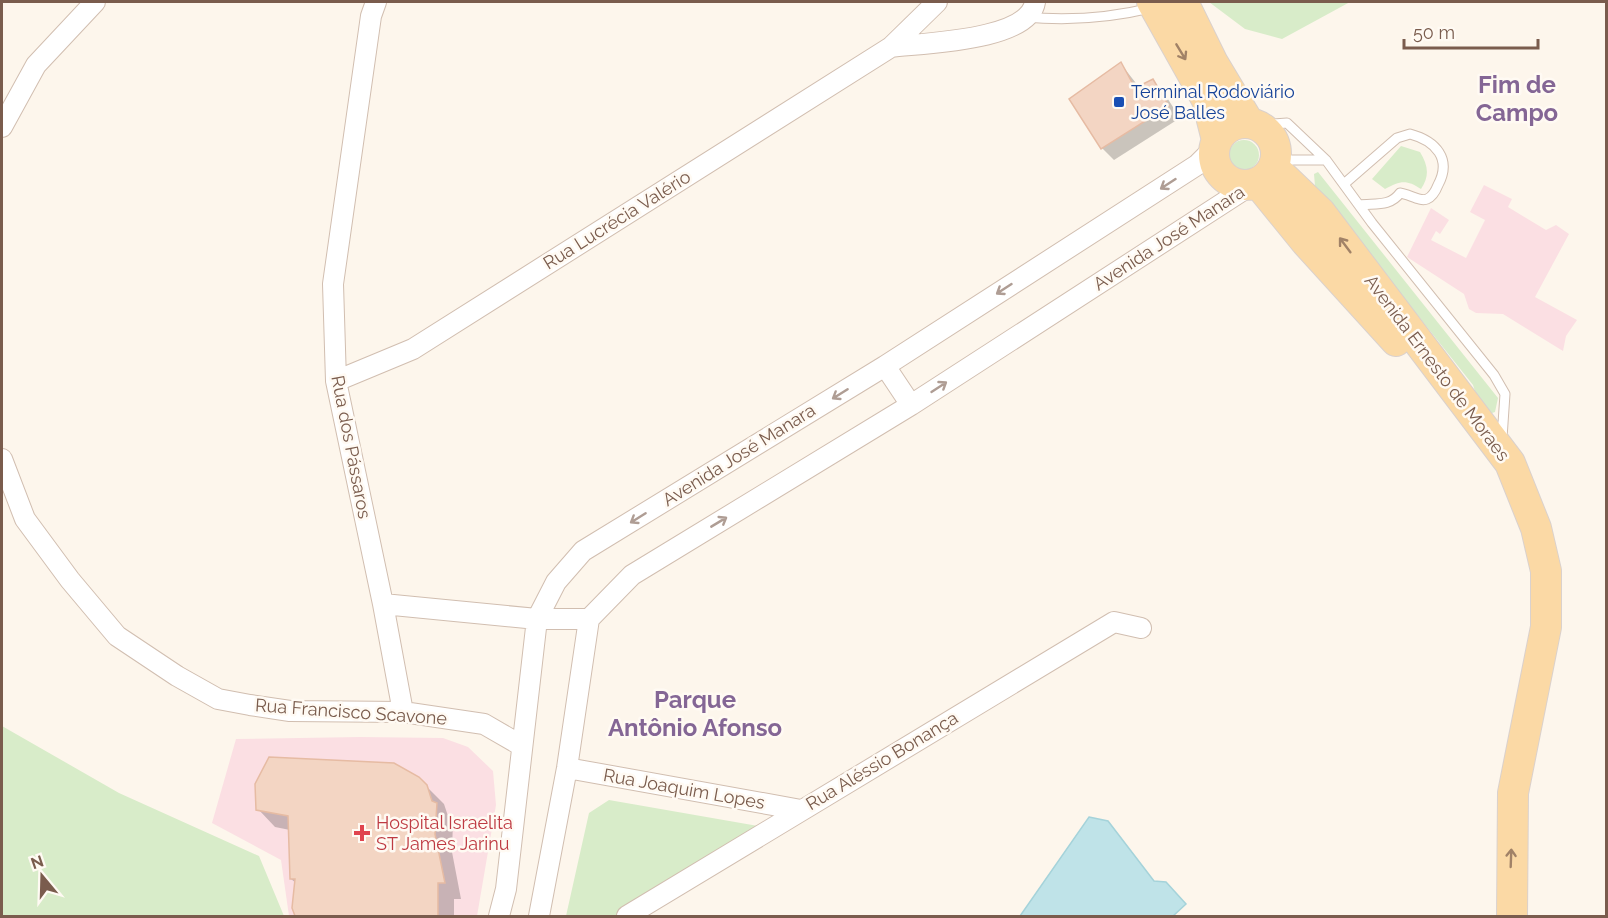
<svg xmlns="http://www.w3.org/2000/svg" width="1608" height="918" font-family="Raleway,sans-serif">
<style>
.medical{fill:#fbdfe3}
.green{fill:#d8ecc9}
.water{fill:#bfe3e8;stroke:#a5d3da;stroke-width:1.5}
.shadow{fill:#0003}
.building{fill:#f3d5c3;stroke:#e6bba3;stroke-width:1.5}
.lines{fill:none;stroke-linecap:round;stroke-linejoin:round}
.lane-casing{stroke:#d1beb0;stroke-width:11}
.street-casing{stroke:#d1beb0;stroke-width:22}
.primary-casing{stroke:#dad1cd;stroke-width:32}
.lane{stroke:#fff;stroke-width:9}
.street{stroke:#fff;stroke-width:20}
.primary{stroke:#fbd9a5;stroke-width:30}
.oneway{stroke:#a18267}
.oneway2{stroke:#af9d94}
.transit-dot{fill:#1a4fb4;stroke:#fffaf3;stroke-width:2}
.health-dot{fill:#e0444e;stroke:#fffaf3;stroke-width:2}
.labels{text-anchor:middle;stroke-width:5;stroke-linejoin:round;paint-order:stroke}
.transit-label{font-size:18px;fill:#164399;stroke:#fffaf3;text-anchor:start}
.street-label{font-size:18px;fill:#7a5c4d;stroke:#fffaf3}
.health-label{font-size:18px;fill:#be3a42;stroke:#fffaf3;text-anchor:start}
.district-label{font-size:24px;font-weight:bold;fill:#846695;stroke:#fffaf3}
</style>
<rect width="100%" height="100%" fill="#fdf6ec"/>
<path class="medical" d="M 1484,185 L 1512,199 L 1508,207 L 1546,230 L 1556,225 L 1569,234 L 1535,297 L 1577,320 L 1566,336 L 1563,351 L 1503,314 L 1476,313 L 1469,309 L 1464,294 L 1407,257 L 1431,208 L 1449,220 L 1440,234 L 1436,231 L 1431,240 L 1466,258 L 1485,220 L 1470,212 Z
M 360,737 L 443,738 L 468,747 L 493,771 L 496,805 L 477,916 L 289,916 L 281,860 L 212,823 L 236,739 Z"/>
<path class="green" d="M 1209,2 L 1350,2 L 1282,39 L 1245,29 Z
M1229 155a15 15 0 1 1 30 0a15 15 0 1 1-30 0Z
M 1401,146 L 1420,152 C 1428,165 1430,176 1421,189 C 1406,179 1400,181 1385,189 L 1372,179 Z
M 1318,172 L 1498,398 L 1495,412 L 1483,416 L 1473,385 L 1315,186 L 1314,174 Z
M 2,726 L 119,793 L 259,856 L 284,916 L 2,916 Z
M 609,800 L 758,826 L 623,916 L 566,916 L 589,813 Z"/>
<path class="water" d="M 1089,817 L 1108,821 L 1154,881 L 1166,882 L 1186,904 L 1173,916 L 1020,916 Z"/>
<path class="shadow" d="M 1121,64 L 1139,87 L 1153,81 L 1164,93 L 1180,118 L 1114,160 L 1102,148 Z
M 418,778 L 444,804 L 448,816 L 453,821 L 452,852 L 461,899 L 454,899 L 454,916 L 297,916 L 294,908 L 296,883 L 291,879 L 290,830 L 275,827 L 258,809 Z"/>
<path class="building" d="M 1121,62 L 1135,88 L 1153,79 L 1169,106 L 1101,149 L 1069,99 Z
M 269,757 L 394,763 L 419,777 L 427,785 L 432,801 L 437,803 L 435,834 L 445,883 L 438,883 L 438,916 L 295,916 L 292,908 L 295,879 L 290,879 L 288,816 L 256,810 L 255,784 Z"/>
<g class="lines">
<g class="lane-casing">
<path id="lane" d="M 1025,17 C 1068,21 1110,18 1151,8
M 1258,125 L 1287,123 L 1326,160 L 1372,223 L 1494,375 L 1505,394 L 1502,438
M 1277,160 L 1326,160
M 1344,184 L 1397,138 L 1410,134 C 1436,141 1452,159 1438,185 C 1436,190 1432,197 1427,199 C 1420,202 1409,194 1400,193 C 1390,207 1375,203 1359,205"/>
</g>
<g class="street-casing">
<path id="street" d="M 376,2 L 371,16 L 333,284 L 336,381 L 383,604 L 403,712
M 891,47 C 923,43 1029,41 1035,2
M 2,127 L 36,65 L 95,2
M 885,366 L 911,405
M 336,381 L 413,349 L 891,47 L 937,2
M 2,459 L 25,519 L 70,580 L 117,636 L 177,676 L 218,699 L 250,705 L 290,711 L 403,712 L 484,724 L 522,746
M 383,604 L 537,619 L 589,619
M 567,768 L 801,810
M 499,916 L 506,889 L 537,619 L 556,582 L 583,551 L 885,366 L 1197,165 L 1214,148
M 539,916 L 567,768 L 589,619 L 632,575 L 911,405 L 1251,185
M 627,916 L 1114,622 L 1141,628"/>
</g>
<g class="primary-casing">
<path id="primary" d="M 1152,2 L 1207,100 L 1217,140
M 1183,2 L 1213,63 L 1249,123
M1214 154a31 31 0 1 1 62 0a31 31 0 1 1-62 0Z
M 1274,168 L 1320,212 L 1510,463 L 1536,528 L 1546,571 L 1546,627 L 1513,793 L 1512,916
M 1258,183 L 1306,242 L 1396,341"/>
</g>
<use href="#lane" class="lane"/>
<use href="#street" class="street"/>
<use href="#primary" class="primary"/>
</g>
<defs><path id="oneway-shaft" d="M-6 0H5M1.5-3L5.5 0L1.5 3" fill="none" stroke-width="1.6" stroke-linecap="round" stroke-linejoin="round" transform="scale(1.5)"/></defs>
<g class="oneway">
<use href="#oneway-shaft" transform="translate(1181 52) rotate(59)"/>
<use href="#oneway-shaft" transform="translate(1345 245) rotate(-127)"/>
<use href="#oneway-shaft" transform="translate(1511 858) rotate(-88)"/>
</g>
<g class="oneway2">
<use href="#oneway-shaft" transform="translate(1168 184) rotate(147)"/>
<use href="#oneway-shaft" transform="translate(1004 289) rotate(147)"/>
<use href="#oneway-shaft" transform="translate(939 387) rotate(-33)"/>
<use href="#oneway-shaft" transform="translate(840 394) rotate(148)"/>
<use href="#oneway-shaft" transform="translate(638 518) rotate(148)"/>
<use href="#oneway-shaft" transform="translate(719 522) rotate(-31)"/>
</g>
<rect class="transit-dot" x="1113" y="96" width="12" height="12" rx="3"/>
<path class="health-dot" d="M359 824h6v6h6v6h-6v6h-6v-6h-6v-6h6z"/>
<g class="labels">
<g class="transit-label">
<text x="1131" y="98">Terminal Rodoviário<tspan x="1131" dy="21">José Balles</tspan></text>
</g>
<g class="street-label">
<text transform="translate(617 220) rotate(-32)" y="6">Rua Lucrécia Valério</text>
<text transform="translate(1169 238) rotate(-33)" y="6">Avenida José Manara</text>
<text transform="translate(1437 368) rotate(53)" y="6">Avenida Ernesto de Moraes</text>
<text transform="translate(351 447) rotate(79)" y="6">Rua dos Pássaros</text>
<text transform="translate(739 455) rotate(-32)" y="6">Avenida José Manara</text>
<text transform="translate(351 712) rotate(4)" y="6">Rua Francisco Scavone</text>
<text transform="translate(882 761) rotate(-31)" y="6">Rua Aléssio Bonança</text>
<text transform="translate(684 789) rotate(10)" y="6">Rua Joaquim Lopes</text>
</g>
<g class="health-label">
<text x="376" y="829">Hospital Israelita<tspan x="376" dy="21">ST James Jarinu</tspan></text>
</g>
<g class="district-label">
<text x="1517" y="93">Fim de<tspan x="1517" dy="28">Campo</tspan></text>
<text x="695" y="708">Parque<tspan x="695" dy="28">Antônio Afonso</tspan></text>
</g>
</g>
<rect width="1608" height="918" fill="none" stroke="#7a5c4d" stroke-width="6"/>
<g transform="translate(42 876) rotate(341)" stroke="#fffaf3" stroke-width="4.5" paint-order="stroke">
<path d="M0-4.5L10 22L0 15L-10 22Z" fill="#7a5c4d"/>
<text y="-9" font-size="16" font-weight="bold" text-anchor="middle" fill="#7a5c4d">N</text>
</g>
<path d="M1404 39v9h134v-9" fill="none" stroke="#7a5c4d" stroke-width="3"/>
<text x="1413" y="39" font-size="18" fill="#7a5c4d" stroke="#fffaf3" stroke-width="4.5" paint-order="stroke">50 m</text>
</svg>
